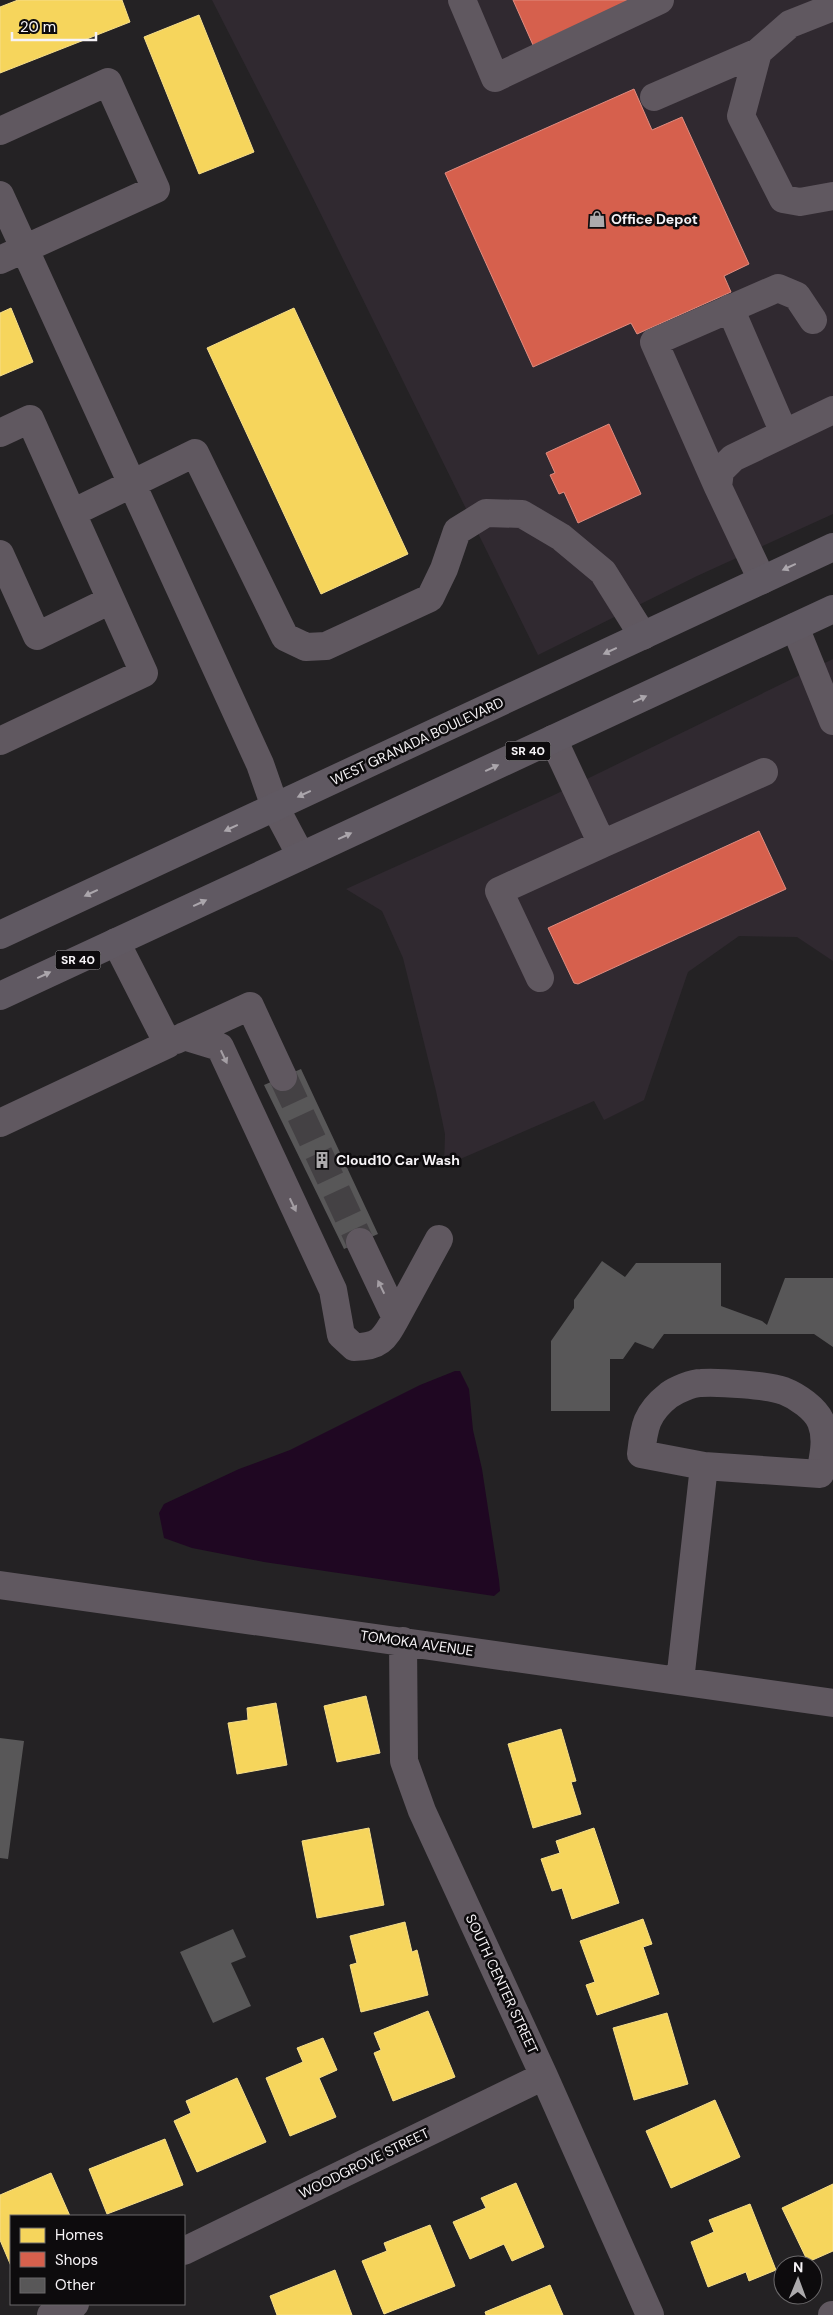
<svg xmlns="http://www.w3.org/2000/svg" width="833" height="2315" font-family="'DM Sans',sans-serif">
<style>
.built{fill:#302930}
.water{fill:#1f0722}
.homes{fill:#f6d55c;stroke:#f6de8a}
.shops{fill:#d6604d;stroke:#e08c80}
.building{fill:#585758}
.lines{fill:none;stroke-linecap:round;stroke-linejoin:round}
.minor-tunnel{stroke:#444144;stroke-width:28;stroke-dasharray:28 14;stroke-linecap:butt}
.minor{stroke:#605860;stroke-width:28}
.major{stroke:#605962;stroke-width:28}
.oneway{fill:#aba6ac}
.oneway2{fill:#a49ea4}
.labels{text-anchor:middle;stroke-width:5;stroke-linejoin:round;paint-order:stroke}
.shield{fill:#0d0b0d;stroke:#b0adb0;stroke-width:1}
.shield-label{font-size:12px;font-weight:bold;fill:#f6f3f6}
.poi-label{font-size:14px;font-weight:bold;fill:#f6f3f6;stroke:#0d0b0d;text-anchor:start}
.street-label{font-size:14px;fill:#f6f3f6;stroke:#0d0b0d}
</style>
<rect width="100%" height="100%" fill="#242224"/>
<path class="built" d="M 212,0 L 833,0 L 833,514 L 697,576 L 538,655 L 308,188 Z
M 833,659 L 833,961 L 797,937 L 739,936 L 688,972 L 644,1100 L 604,1120 L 594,1101 L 444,1166 L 445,1134 L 436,1091 L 403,958 L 382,911 L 346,889 L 554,795 Z"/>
<path class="water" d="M 455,1371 L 460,1371 L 469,1389 L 473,1430 L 482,1469 L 499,1580 L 500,1591 L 494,1596 L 264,1562 L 192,1548 L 164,1538 L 159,1513 L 164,1504 L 239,1469 L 290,1450 L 420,1385 Z"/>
<path class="homes" d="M 18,0 L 122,0 L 130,22 L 0,73 L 0,7 Z
M 199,15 L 254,152 L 199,174 L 144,37 Z
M 11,308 L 33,362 L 0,376 L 0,313 Z
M 294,308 L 408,554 L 321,594 L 207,348 Z
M 366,1696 L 380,1753 L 337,1762 L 324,1706 Z
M 276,1703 L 287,1765 L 237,1774 L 228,1723 L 248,1720 L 247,1708 Z
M 561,1729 L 576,1781 L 571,1782 L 581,1814 L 533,1828 L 508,1744 Z
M 369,1828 L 384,1905 L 317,1918 L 302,1841 Z
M 594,1828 L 619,1903 L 572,1919 L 562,1888 L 552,1891 L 541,1859 L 560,1853 L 556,1841 Z
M 643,1919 L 652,1944 L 643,1947 L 659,1994 L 597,2015 L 586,1985 L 595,1982 L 580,1941 Z
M 405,1922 L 412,1952 L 417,1950 L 428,1995 L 361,2012 L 350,1965 L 357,1963 L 350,1936 Z
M 428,2011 L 455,2077 L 393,2101 L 374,2053 L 381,2050 L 374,2033 Z
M 667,2013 L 688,2084 L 634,2100 L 613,2028 Z
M 323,2038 L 337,2070 L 319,2078 L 336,2117 L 290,2136 L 266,2078 L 303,2062 L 297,2048 Z
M 237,2078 L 266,2142 L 197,2172 L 174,2121 L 191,2113 L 186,2101 Z
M 715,2100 L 740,2157 L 671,2188 L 646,2131 Z
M 165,2139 L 183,2185 L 107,2214 L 89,2169 Z
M 51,2173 L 70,2216 L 11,2216 L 11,2266 L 0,2240 L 0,2195 Z
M 516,2183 L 544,2247 L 512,2261 L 504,2244 L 470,2259 L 453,2222 L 486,2208 L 481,2198 Z
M 833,2184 L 833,2251 L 808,2262 L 782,2208 Z
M 750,2204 L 776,2270 L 749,2281 L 746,2272 L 708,2287 L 691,2242 L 714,2232 L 709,2220 Z
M 430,2225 L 455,2286 L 384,2314 L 362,2261 L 387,2251 L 384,2243 Z
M 335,2270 L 352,2315 L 277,2315 L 270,2296 Z
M 550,2285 L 563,2315 L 486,2315 L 485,2312 Z"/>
<path class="shops" d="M 513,0 L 630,0 L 630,1 L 533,45 Z
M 634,89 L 652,130 L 682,117 L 749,264 L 724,276 L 731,292 L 637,334 L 631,323 L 533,367 L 445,173 Z
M 609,424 L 641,494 L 578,523 L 564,492 L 559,494 L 550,475 L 555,473 L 546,453 Z
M 759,831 L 786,889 L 578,984 L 574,983 L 548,928 Z"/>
<path class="building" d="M 301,1069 L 378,1234 L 344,1249 L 264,1085 Z
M 602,1261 L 625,1277 L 636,1263 L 721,1263 L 721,1306 L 762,1321 L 767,1325 L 785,1278 L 833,1278 L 833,1347 L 814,1334 L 664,1334 L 653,1349 L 635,1342 L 623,1359 L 610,1359 L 610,1411 L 551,1411 L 551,1341 L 574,1308 L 574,1300 Z
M 0,1738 L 24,1741 L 8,1859 L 0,1858 Z
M 233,1929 L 246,1957 L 231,1963 L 251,2006 L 213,2023 L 180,1952 Z"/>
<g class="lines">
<path class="minor-tunnel" d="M 283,1077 L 360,1242"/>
<path class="minor" d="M 462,0 L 495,78 L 660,0
M 833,7 L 790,24 L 758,52 L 741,116 L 783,199 L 800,202 L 833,196
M 654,97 L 758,52
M 0,131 L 108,82 L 156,189 L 0,260
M 0,195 L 260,764 L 275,807 L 301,856
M 730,308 L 784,433
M 0,433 L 30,419 L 72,513
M 718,487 L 654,342 L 778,288 L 797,296 L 813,320
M 0,554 L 37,636 L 111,600
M 762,580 L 718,487 L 720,471 L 733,458 L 833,410
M 795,627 L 833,721
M 0,741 L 144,673 L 72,513 L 195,453 L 285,637 L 306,647 L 326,646 L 430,598 L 444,569 L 457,531 L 486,513 L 522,514 L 561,537 L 603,572 L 643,636
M 602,844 L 764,772
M 540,978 L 499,891 L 602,844 L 553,739
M 184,1036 L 220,1047 L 333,1290 L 341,1335 L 354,1347 C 379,1347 384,1340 396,1318 L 360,1242
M 176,1040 L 250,1006 L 283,1077
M 0,1123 L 168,1044 L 116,942
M 396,1318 L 439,1239
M 0,1585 L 833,1703
M 403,1641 L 404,1761 L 422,1811 L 544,2076 L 650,2315
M 680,1681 L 704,1466 L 641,1454 C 644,1427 646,1413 669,1395 C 676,1390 692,1383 701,1383 C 719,1382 767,1385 784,1391 C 797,1396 816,1409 821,1422 C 828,1439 823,1457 820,1474 L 704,1466
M 184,2251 L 544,2076
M 51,2315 L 75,2304
M 832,2315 L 833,2315"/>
<path class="major" d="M 0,935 L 833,547
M 0,996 L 833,609"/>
</g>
<defs><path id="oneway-solid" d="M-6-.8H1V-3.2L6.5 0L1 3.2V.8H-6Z" transform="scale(1.25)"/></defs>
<g class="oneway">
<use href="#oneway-solid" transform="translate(789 567) rotate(155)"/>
<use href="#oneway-solid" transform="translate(610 651) rotate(155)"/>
<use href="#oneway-solid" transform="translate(640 699) rotate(-25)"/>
<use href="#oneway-solid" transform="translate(492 768) rotate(-25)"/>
<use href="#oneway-solid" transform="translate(304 794) rotate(155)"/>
<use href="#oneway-solid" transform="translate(231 828) rotate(155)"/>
<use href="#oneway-solid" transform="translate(345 836) rotate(-25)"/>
<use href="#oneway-solid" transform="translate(91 893) rotate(155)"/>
<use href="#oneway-solid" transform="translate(200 903) rotate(-25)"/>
<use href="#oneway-solid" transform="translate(44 975) rotate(-25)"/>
</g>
<g class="oneway2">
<use href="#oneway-solid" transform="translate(224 1057) rotate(65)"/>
<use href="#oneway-solid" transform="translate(293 1205) rotate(65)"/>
<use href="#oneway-solid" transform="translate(381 1287) rotate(-116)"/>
</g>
<defs>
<g id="shop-bare" transform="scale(1.35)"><path d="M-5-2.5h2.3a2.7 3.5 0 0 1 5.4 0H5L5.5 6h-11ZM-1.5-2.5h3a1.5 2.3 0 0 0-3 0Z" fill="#acaaac" stroke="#0d0b0d" stroke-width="2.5" paint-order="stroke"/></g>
<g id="building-bare" transform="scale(1.35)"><path d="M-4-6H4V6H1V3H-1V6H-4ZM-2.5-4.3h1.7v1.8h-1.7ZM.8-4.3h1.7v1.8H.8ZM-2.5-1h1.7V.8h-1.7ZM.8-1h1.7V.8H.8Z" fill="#acaaac" stroke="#0d0b0d" stroke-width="2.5" paint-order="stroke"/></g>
</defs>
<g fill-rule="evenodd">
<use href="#shop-bare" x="597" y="219"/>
<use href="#building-bare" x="322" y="1160"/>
</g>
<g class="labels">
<g class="shield">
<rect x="505.5" y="741.5" width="45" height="19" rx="4"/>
<rect x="55.5" y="950.5" width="45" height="19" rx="4"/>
</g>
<g class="shield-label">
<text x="528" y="755">SR 40</text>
<text x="78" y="964">SR 40</text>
</g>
<g class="poi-label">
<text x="611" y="224">Office Depot</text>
<text x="336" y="1165">Cloud10 Car Wash</text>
</g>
<g class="street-label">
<text transform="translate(417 741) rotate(-25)" y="5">WEST GRANADA BOULEVARD</text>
<text transform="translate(417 1643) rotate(8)" y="5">TOMOKA AVENUE</text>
<text transform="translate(502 1984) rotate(65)" y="5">SOUTH CENTER STREET</text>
<text transform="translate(364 2163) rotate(-26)" y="5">WOODGROVE STREET</text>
</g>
</g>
<rect x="10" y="2215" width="175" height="90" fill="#0d0b0d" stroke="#6a686a"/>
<rect x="20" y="2228" width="25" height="15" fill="#f6d55c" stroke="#6a686a"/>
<text x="55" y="2240" font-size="15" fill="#f6f3f6">Homes</text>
<rect x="20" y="2252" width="25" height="15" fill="#d6604d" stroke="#6a686a"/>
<text x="55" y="2265" font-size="15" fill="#f6f3f6">Shops</text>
<rect x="20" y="2278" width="25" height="15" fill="#585758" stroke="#6a686a"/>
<text x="55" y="2290" font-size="15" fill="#f6f3f6">Other</text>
<g transform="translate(798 2280) rotate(1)"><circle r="24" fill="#0d0b0d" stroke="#6a686a"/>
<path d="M0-4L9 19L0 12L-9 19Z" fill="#acaaac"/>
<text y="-8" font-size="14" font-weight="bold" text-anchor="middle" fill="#f6f3f6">N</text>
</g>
<path d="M12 32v8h84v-8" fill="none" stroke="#f6f3f6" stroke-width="2.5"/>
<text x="20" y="32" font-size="15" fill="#f6f3f6" stroke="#0d0b0d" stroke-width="4" paint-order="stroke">20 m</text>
</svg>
